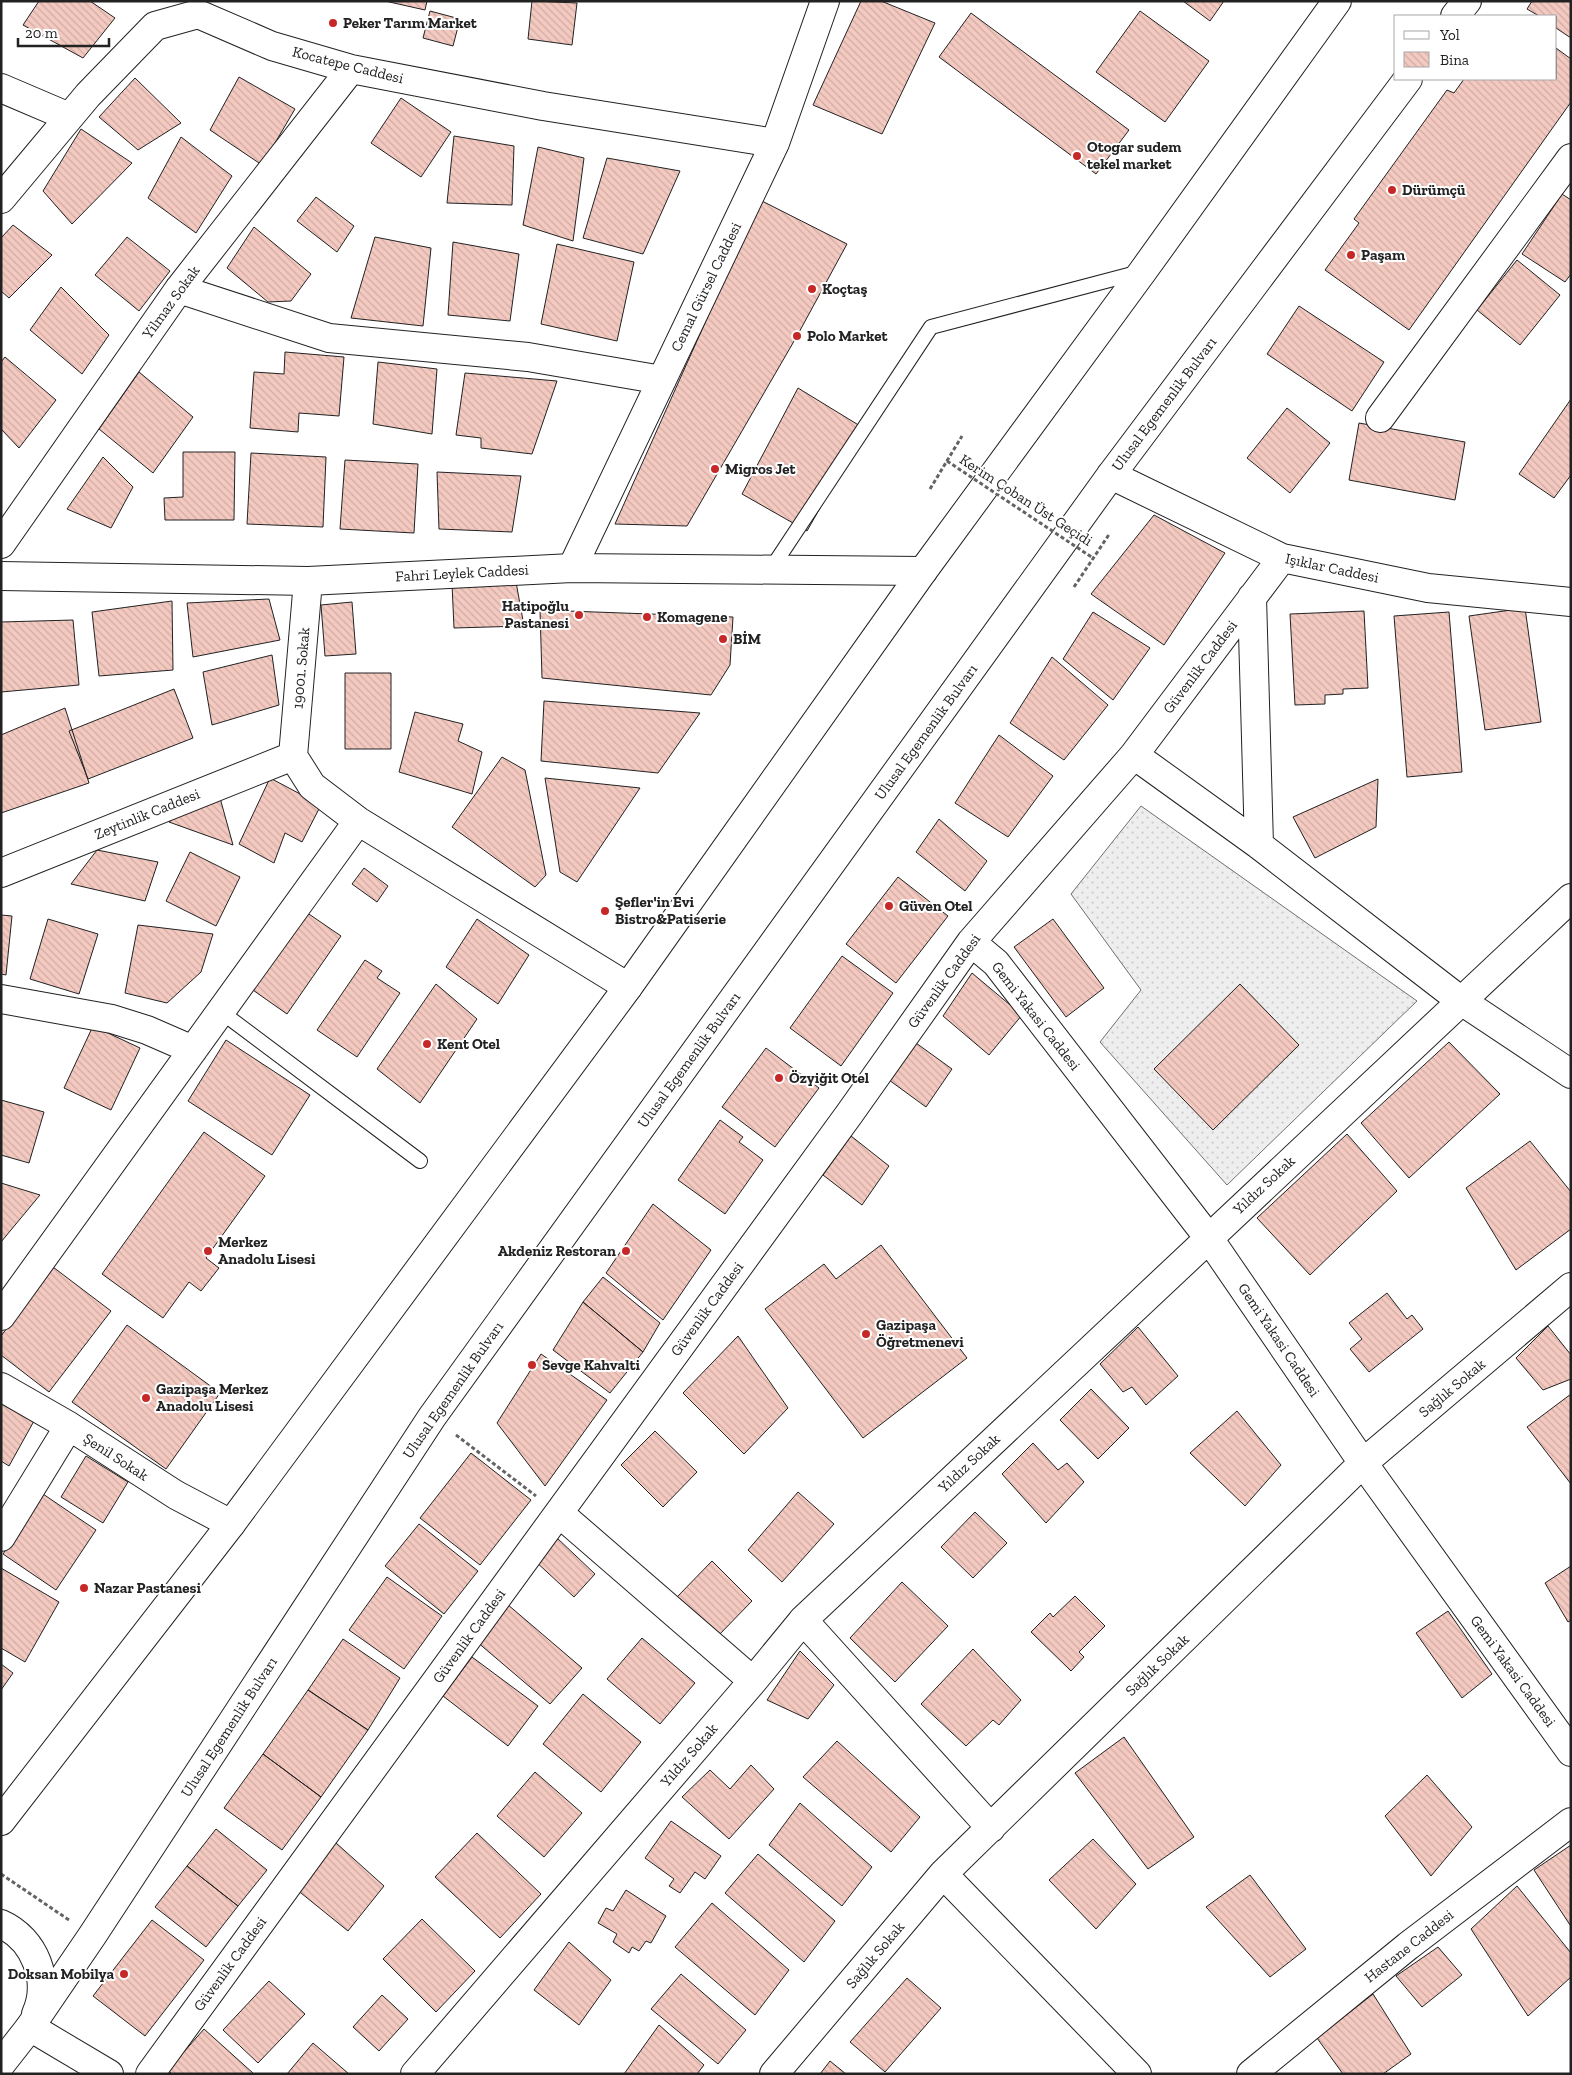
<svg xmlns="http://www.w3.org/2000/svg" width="1572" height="2075" font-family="'Zilla Slab',serif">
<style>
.grass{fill:url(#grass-dots);stroke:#6f6f6f}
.building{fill:url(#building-back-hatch);stroke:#222}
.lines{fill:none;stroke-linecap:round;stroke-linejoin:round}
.lane-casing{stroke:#222;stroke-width:16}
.street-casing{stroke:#222;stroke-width:30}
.secondary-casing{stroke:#222;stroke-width:30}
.highway-casing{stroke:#222;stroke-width:30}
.path{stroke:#646464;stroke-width:3;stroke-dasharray:4 2.5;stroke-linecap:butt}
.lane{stroke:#fff;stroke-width:14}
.street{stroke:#fff;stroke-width:28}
.secondary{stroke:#fff;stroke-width:28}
.highway{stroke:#fff;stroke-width:28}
.path-bridge{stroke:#646464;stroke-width:3;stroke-dasharray:4 2.5;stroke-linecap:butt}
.poi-dot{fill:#c62828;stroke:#fff;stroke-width:2}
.labels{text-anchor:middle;stroke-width:4;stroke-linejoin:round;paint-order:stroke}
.poi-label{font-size:15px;font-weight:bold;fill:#222;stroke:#fff;text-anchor:start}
.street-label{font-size:15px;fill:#222;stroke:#fff}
</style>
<defs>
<pattern id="grass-dots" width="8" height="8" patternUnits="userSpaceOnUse" patternTransform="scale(1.25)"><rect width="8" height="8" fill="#eee"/><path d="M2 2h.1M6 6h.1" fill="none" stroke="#ccc" stroke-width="1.8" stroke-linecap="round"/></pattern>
<pattern id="building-back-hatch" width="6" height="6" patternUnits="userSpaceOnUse" patternTransform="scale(1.25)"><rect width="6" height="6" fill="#f3c9c0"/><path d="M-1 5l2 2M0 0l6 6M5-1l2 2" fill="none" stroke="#d0aca5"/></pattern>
</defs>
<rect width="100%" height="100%" fill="#fff"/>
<path class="grass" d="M 1141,806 L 1417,1001 L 1227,1185 L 1100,1042 L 1141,990 L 1071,894 Z"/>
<path class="building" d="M 39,1 L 90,1 L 115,18 L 83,58 L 23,25 Z
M 385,1 L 427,1 L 425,10 Z
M 532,1 L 577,3 L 572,45 L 528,39 Z
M 861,1 L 881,1 L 935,23 L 882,134 L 813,105 Z
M 1183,1 L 1224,1 L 1210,21 Z
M 1532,1 L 1571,1 L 1571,38 L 1556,28 L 1556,16 L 1539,16 L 1527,9 Z
M 430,11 L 460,19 L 453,46 L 423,38 Z
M 1140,11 L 1209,61 L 1165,122 L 1096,72 Z
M 971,13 L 1129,130 L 1096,174 L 939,57 Z
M 1556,48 L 1571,59 L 1571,102 L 1409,330 L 1325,270 L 1359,223 L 1354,219 L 1447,90 L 1454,93 L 1464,79 L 1556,79 Z
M 239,77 L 295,109 L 262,165 L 210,130 Z
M 135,78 L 181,123 L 138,150 L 99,117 Z
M 401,98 L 451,132 L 421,177 L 371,143 Z
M 81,129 L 132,163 L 72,224 L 43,191 Z
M 454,136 L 514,146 L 512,205 L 447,203 Z
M 181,137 L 232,176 L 196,233 L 148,198 Z
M 538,147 L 584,158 L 573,241 L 523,225 Z
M 607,158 L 680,171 L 643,254 L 583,238 Z
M 1562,194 L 1571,200 L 1571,274 L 1565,282 L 1522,254 Z
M 316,197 L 354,226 L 337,252 L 297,221 Z
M 760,200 L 847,244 L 797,336 L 687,526 L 615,524 Z
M 13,225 L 52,255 L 9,298 L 1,291 L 1,238 Z
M 254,227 L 311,274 L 291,301 L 268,302 L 227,268 Z
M 127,237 L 170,271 L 139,311 L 95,275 Z
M 375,237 L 431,248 L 423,326 L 351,318 Z
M 453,242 L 519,254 L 510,321 L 448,315 Z
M 557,244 L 634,262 L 617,341 L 541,324 Z
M 1517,260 L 1560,295 L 1520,345 L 1477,310 Z
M 61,287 L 109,335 L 82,374 L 30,330 Z
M 1299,306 L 1384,362 L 1352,411 L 1267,354 Z
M 285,352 L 344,357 L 339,416 L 299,413 L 298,432 L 250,428 L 254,372 L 284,374 Z
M 5,357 L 56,400 L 19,448 L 1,429 L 1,362 Z
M 378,362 L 437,369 L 432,434 L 373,424 Z
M 139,372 L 193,417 L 153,473 L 99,429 Z
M 465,373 L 557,381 L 532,454 L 481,448 L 481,438 L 456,435 Z
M 798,388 L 865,429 L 807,531 L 742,494 Z
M 1571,399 L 1571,475 L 1554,498 L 1519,474 Z
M 1287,408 L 1330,443 L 1290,493 L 1247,458 Z
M 1359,423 L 1465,442 L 1455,500 L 1349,480 Z
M 183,452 L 235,452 L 234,520 L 165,520 L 164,498 L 183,497 Z
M 251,453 L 326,457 L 323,527 L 247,524 Z
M 103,457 L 133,487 L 111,528 L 67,509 Z
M 345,460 L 418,464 L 414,533 L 340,529 Z
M 437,472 L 521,476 L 512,532 L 439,529 Z
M 1154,515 L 1225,553 L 1164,645 L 1091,594 Z
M 516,582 L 524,626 L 454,628 L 452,584 Z
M 269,599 L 280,640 L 193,657 L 187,603 Z
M 172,601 L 173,670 L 99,676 L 92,612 Z
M 352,602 L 356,654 L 325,656 L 321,605 Z
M 1525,608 L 1541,722 L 1485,730 L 1469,616 Z
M 540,610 L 733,617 L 730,665 L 711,695 L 542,678 Z
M 1364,611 L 1368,688 L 1343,689 L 1343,694 L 1325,695 L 1325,704 L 1295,705 L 1290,614 Z
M 1093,612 L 1150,648 L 1113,700 L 1063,659 Z
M 1449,612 L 1462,772 L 1407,777 L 1394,616 Z
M 73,620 L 79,685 L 1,692 L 1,622 Z
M 272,655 L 279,705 L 212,725 L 203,672 Z
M 1052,657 L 1108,705 L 1064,760 L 1010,723 Z
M 345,673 L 391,673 L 391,749 L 345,749 Z
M 174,689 L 193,738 L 88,779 L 69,731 Z
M 544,701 L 700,713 L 658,773 L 541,761 Z
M 65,708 L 89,783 L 1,813 L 1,735 Z
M 415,712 L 463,724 L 458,741 L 482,752 L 472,794 L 399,772 Z
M 999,735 L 1053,776 L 1008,837 L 955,803 Z
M 502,757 L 525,770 L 546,875 L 535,887 L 452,827 Z
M 270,778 L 321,805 L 302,842 L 285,833 L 274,863 L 239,844 Z
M 545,778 L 640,788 L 577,882 L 560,872 Z
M 1378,779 L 1376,827 L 1315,858 L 1293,817 Z
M 217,787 L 233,845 L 169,822 Z
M 939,819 L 987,861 L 965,891 L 916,852 Z
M 97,850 L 158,862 L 145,901 L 71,884 Z
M 190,852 L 240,877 L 216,926 L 166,901 Z
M 364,868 L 388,886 L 377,902 L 352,884 Z
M 898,877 L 948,916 L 896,983 L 846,944 Z
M 303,910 L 341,936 L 287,1014 L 250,988 Z
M 1,915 L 12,916 L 6,975 L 1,974 Z
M 48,919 L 98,934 L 79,994 L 30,979 Z
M 477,919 L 529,955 L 498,1004 L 446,967 Z
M 1053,919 L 1104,988 L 1066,1017 L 1014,947 Z
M 138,925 L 213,934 L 201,972 L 167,1003 L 125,993 Z
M 842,956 L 893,993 L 841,1066 L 790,1028 Z
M 365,960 L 382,971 L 377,978 L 400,993 L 357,1057 L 317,1030 Z
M 972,973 L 1022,1015 L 989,1055 L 943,1016 Z
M 436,984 L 477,1019 L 420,1103 L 377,1069 Z
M 1240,984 L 1299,1045 L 1213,1130 L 1154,1069 Z
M 93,1026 L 140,1048 L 111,1110 L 64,1088 Z
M 226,1040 L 310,1095 L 272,1155 L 188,1101 Z
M 1449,1042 L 1500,1094 L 1409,1178 L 1361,1123 Z
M 916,1043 L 952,1069 L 926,1107 L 889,1080 Z
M 766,1048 L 819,1088 L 775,1147 L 722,1107 Z
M 1,1100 L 44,1112 L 29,1163 L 1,1155 Z
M 720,1120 L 743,1137 L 739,1142 L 763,1160 L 725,1214 L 678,1180 Z
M 204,1132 L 265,1176 L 206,1258 L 219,1268 L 201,1291 L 189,1282 L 163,1318 L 102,1274 Z
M 1347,1134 L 1397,1191 L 1310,1275 L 1257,1218 Z
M 851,1136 L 889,1166 L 862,1205 L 823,1175 Z
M 1530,1141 L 1571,1192 L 1571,1229 L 1516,1270 L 1466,1188 Z
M 1,1183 L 40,1195 L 1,1242 Z
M 653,1204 L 711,1250 L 663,1320 L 606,1273 Z
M 881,1245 L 967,1358 L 863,1438 L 765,1309 L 824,1264 L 836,1279 Z
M 53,1267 L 111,1311 L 49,1392 L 1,1355 L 1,1336 Z
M 603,1277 L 660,1323 L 643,1352 L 583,1302 Z
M 1387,1293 L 1407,1319 L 1412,1315 L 1423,1329 L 1369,1372 L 1350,1349 L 1362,1339 L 1349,1323 Z
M 583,1302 L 643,1352 L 610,1393 L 553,1350 Z
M 127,1325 L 220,1393 L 166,1469 L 72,1402 Z
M 1548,1326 L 1571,1355 L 1571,1379 L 1543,1390 L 1516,1358 Z
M 1138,1327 L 1178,1376 L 1146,1405 L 1132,1387 L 1123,1392 L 1100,1364 Z
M 738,1336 L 788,1408 L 744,1454 L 683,1393 Z
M 541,1354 L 607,1400 L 545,1486 L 497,1423 Z
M 1091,1389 L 1129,1428 L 1098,1459 L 1060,1420 Z
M 1571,1394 L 1571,1484 L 1527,1427 Z
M 1,1402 L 34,1421 L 9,1466 L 1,1461 Z
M 1237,1411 L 1281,1465 L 1245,1506 L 1190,1453 Z
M 655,1431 L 697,1472 L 663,1507 L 621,1465 Z
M 1033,1443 L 1058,1470 L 1067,1463 L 1084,1482 L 1046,1523 L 1002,1474 Z
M 471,1453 L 531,1500 L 480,1565 L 420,1518 Z
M 86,1456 L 128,1482 L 103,1523 L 61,1497 Z
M 798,1492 L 834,1524 L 782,1582 L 748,1550 Z
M 43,1494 L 96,1530 L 56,1590 L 3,1554 Z
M 975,1512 L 1007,1543 L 973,1578 L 941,1547 Z
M 419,1524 L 478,1571 L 444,1614 L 385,1566 Z
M 556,1537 L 595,1574 L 574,1597 L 534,1560 Z
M 712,1561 L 752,1601 L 717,1637 L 677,1597 Z
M 1571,1566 L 1571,1620 L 1568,1622 L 1545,1583 Z
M 1,1568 L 59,1602 L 25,1662 L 1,1648 Z
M 387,1577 L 442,1616 L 404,1669 L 349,1630 Z
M 902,1582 L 948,1626 L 895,1682 L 850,1638 Z
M 1075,1596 L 1105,1626 L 1079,1652 L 1084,1657 L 1071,1671 L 1031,1632 L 1050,1613 L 1053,1617 Z
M 507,1604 L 582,1668 L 550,1704 L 476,1641 Z
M 1448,1611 L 1492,1674 L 1462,1698 L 1416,1633 Z
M 642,1638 L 695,1683 L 660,1724 L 607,1679 Z
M 343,1639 L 400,1678 L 368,1730 L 308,1690 Z
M 973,1649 L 1021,1700 L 999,1725 L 993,1720 L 966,1746 L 921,1704 Z
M 800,1651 L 834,1685 L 808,1719 L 767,1700 Z
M 472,1657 L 538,1706 L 508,1746 L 443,1696 Z
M 1,1664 L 13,1673 L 1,1690 Z
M 308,1690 L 368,1730 L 321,1797 L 263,1754 Z
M 583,1694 L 641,1742 L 601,1792 L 543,1744 Z
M 1124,1737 L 1194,1837 L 1148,1869 L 1075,1773 Z
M 837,1741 L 920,1817 L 891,1852 L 803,1777 Z
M 263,1754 L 321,1797 L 282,1850 L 224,1808 Z
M 751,1765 L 774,1789 L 729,1839 L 682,1797 L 710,1770 L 730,1789 Z
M 535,1772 L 582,1813 L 544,1857 L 497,1816 Z
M 1427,1775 L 1472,1827 L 1431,1876 L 1385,1816 Z
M 800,1803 L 872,1867 L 842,1906 L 769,1845 Z
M 671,1821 L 721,1856 L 705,1879 L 695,1872 L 680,1893 L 669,1886 L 674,1879 L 645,1858 Z
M 216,1829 L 267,1870 L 238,1906 L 187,1866 Z
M 477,1833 L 541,1894 L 500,1938 L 435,1877 Z
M 1093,1839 L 1136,1884 L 1096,1929 L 1049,1880 Z
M 335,1842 L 384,1886 L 348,1931 L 296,1889 Z
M 1571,1845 L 1571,1924 L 1570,1925 L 1534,1870 Z
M 758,1854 L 835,1921 L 804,1962 L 725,1893 Z
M 187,1866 L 238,1906 L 206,1947 L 155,1907 Z
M 1250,1875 L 1306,1949 L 1270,1977 L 1206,1907 Z
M 1517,1886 L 1571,1953 L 1571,1977 L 1528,2016 L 1471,1929 Z
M 626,1890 L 666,1916 L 651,1943 L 646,1941 L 639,1951 L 632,1947 L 629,1953 L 613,1942 L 617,1934 L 598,1923 L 606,1908 L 613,1911 Z
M 712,1903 L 789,1970 L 755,2015 L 675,1947 Z
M 422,1919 L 475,1971 L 436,2012 L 383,1959 Z
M 152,1920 L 204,1960 L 145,2036 L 93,1996 Z
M 569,1942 L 611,1980 L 579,2025 L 534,1990 Z
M 1438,1947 L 1462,1975 L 1422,2007 L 1396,1976 Z
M 681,1974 L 746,2030 L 718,2064 L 651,2009 Z
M 907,1978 L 941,2008 L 885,2072 L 850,2042 Z
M 269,1981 L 305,2014 L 258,2063 L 223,2030 Z
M 1373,1994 L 1411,2054 L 1383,2074 L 1343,2074 L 1317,2038 Z
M 382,1995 L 408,2019 L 379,2051 L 353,2027 Z
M 659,2025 L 704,2065 L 697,2074 L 624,2074 Z
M 204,2029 L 254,2074 L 172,2074 L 168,2070 Z
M 313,2043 L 349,2074 L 287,2074 Z
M 830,2061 L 846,2074 L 820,2074 Z"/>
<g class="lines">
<g class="lane-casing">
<path id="lane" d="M 771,569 L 931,327 L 1140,272
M 220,1011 L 420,1161"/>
</g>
<g class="street-casing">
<path id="street" d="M 1,88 L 69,117
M 1,199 L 88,95 L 155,26 L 198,14 L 272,46 L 351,69 L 543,106 L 775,143
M 179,289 L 329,338 L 528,357 L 662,380
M 1380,418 L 1571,158
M 1111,475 L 1282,558 L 1428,588 L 1571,602
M 1,544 L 179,289 L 351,69
M 572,568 L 775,143 L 825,1
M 1,576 L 308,581 L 572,568 L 923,571
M 1252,597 L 1259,845
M 1134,755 L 1259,845 L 1460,1000 L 1571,1074
M 293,756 L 312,786 L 358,821 L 628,987
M 293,756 L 308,581
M 1,873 L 293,756
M 971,942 L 996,963 L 1208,1237 L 1363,1463 L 1571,1752
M 1,999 L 112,1019 L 147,1030 L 193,1050
M 1,1316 L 358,821
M 1,1387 L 69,1426 L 176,1495 L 231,1524
M 559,1513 L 753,1681
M 1,1537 L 69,1426
M 803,1620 L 991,1828
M 943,1874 L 1137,2074
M 150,2074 L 850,1113 L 971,942 L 1134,755 L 1282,558
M 415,2074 L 753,1681 L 803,1620 L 1571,898
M 774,2074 L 943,1874 L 1363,1463 L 1571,1287
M 1251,2074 L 1408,1946 L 1571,1822"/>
</g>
<g class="secondary-casing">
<path id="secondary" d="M 30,2027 L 109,2074"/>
</g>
<g class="highway-casing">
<path id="highway" d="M 1455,16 L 1467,1
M 1,1821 L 231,1524 L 628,987 L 923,571 L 1143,271 L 1337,1
M 1,1924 C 35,1939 51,1981 36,2014
M 1,2064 L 30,2027 L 92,1936 L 432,1417 L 1111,475 L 1408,79"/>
</g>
<path class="path" d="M 930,489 L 962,436
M 1074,587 L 1110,533
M 456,1435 L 536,1496
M 1,1874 L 69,1920"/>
<use href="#lane" class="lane"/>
<use href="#street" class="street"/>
<use href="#secondary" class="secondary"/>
<use href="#highway" class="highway"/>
<path class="path-bridge" d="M 947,461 L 1093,558"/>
</g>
<g class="poi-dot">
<circle cx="333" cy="23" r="5"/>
<circle cx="1077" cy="156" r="5"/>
<circle cx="1392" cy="190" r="5"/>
<circle cx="1351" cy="255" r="5"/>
<circle cx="812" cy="289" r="5"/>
<circle cx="797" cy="336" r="5"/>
<circle cx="715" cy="469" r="5"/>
<circle cx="579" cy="615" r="5"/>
<circle cx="647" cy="617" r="5"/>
<circle cx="723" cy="639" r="5"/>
<circle cx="889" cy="906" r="5"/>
<circle cx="605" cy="911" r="5"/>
<circle cx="427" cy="1044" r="5"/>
<circle cx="779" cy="1078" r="5"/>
<circle cx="208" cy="1251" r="5"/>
<circle cx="626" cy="1251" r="5"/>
<circle cx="866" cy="1334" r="5"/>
<circle cx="532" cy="1365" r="5"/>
<circle cx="146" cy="1398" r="5"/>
<circle cx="84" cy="1588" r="5"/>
<circle cx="124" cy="1974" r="5"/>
</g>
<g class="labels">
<g class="poi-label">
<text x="343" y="28">Peker Tarım Market</text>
<text x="1087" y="152">Otogar sudem<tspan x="1087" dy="17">tekel market</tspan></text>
<text x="1402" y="195">Dürümçü</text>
<text x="1361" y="260">Paşam</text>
<text x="822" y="294">Koçtaş</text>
<text x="807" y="341">Polo Market</text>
<text x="725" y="474">Migros Jet</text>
<text x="569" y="611" text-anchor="end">Hatipoğlu<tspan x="569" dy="17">Pastanesi</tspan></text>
<text x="657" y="622">Komagene</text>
<text x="733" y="644">BİM</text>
<text x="615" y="907">Şefler'in Evi<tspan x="615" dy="17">Bistro&amp;Patiserie</tspan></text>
<text x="899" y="911">Güven Otel</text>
<text x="437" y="1049">Kent Otel</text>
<text x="789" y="1083">Özyiğit Otel</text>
<text x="218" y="1247">Merkez<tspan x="218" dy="17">Anadolu Lisesi</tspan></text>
<text x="616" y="1256" text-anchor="end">Akdeniz Restoran</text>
<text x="876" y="1330">Gazipaşa<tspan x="876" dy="17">Öğretmenevi</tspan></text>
<text x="542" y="1370">Sevge Kahvalti</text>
<text x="156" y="1394">Gazipaşa Merkez<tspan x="156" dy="17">Anadolu Lisesi</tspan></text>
<text x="94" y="1593">Nazar Pastanesi</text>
<text x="114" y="1979" text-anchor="end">Doksan Mobilya</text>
</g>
<g class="street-label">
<text transform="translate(348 65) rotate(14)" y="5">Kocatepe Caddesi</text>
<text transform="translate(706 287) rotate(-64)" y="5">Cemal Gürsel Caddesi</text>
<text transform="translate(171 302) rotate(-54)" y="5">Yilmaz Sokak</text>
<text transform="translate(1164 404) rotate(-53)" y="5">Ulusal Egemenlik Bulvarı</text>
<text transform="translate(1026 500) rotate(33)" y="5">Kerim Çoban Üst Geçidi</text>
<text transform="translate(1332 568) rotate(12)" y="5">Işıklar Caddesi</text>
<text transform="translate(462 573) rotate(-3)" y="5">Fahri Leylek Caddesi</text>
<text transform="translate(1200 667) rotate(-53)" y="5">Güvenlik Caddesi</text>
<text transform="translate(301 668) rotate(-85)" y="5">19001. Sokak</text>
<text transform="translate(926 732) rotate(-54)" y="5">Ulusal Egemenlik Bulvarı</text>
<text transform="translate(147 814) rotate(-22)" y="5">Zeytinlik Caddesi</text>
<text transform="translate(944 981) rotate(-54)" y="5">Güvenlik Caddesi</text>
<text transform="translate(1036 1016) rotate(52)" y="5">Gemi Yakasi Caddesi</text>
<text transform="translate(689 1060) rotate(-54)" y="5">Ulusal Egemenlik Bulvarı</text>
<text transform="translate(1264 1185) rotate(-43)" y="5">Yıldız Sokak</text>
<text transform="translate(707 1309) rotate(-54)" y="5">Güvenlik Caddesi</text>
<text transform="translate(1279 1340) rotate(56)" y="5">Gemi Yakasi Caddesi</text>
<text transform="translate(1452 1388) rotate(-40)" y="5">Sağlık Sokak</text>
<text transform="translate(453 1390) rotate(-55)" y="5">Ulusal Egemenlik Bulvarı</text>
<text transform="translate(116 1457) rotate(33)" y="5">Şenil Sokak</text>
<text transform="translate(969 1463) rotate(-43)" y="5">Yıldız Sokak</text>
<text transform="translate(469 1636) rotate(-54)" y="5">Güvenlik Caddesi</text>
<text transform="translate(1157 1665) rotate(-44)" y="5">Sağlık Sokak</text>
<text transform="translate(1513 1671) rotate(54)" y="5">Gemi Yakasi Caddesi</text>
<text transform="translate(229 1727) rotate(-57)" y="5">Ulusal Egemenlik Bulvarı</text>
<text transform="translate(689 1755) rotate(-49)" y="5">Yıldız Sokak</text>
<text transform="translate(1409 1946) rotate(-38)" y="5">Hastane Caddesi</text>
<text transform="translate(875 1955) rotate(-50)" y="5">Sağlık Sokak</text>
<text transform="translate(230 1964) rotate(-54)" y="5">Güvenlik Caddesi</text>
</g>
</g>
<rect width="1572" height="2075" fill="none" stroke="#222222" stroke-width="5"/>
<rect x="1394" y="15" width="162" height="65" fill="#ffffff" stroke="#a7a7a7"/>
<rect x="1404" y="31" width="25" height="8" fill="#ffffff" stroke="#a7a7a7"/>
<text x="1440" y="40" font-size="15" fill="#222222">Yol</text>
<rect x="1404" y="52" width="25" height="15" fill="url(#building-back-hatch)" stroke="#a7a7a7"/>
<text x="1440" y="65" font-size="15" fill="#222222">Bina</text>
<path d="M18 38v8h91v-8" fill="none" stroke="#222222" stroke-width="2.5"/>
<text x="25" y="38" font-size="15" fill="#222222" stroke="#ffffff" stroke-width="4" paint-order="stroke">20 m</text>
</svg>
